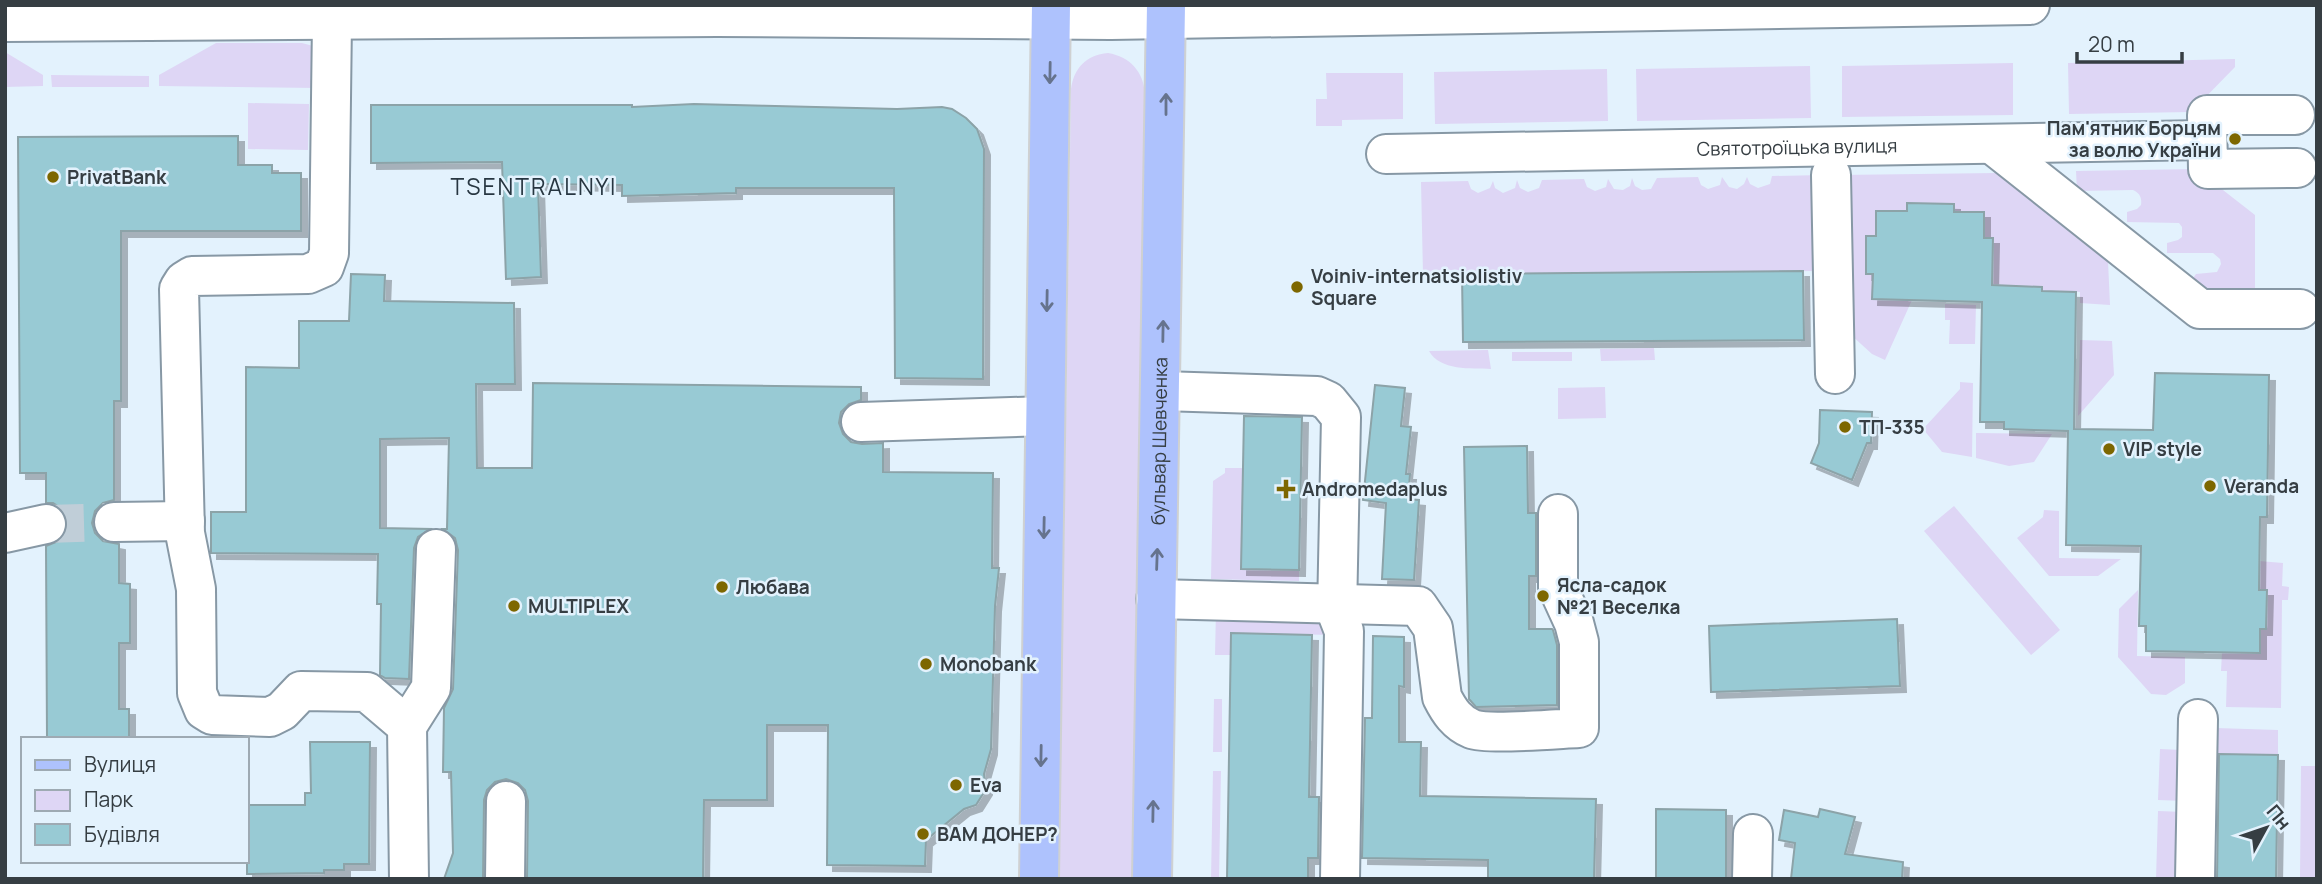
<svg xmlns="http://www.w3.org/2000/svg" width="2322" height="884" font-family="Manrope,sans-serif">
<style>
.green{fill:#ded6f5}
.building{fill:#98cad4;stroke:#8ca3a8;stroke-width:2;filter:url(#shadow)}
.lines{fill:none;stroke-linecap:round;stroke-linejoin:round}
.minor-tunnel{stroke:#c0ced8;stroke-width:38;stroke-dasharray:38 19;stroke-linecap:butt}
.minor-casing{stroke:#8798a5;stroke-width:42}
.major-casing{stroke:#cfd1d2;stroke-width:42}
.minor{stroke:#fff;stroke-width:38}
.major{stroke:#aec2fd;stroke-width:38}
.oneway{stroke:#66738d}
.poi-dot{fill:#7d6700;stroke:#e3f2fd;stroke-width:2.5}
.labels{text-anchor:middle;stroke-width:5;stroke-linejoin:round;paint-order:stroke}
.poi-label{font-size:19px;font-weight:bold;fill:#363e43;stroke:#e3f2fd;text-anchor:start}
.street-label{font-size:19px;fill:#363e43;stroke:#e3f2fd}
.quarter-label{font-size:23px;letter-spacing:2px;fill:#273641;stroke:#e3f2fd}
</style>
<defs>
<filter id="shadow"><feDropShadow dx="6" dy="6" stdDeviation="0" flood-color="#0004"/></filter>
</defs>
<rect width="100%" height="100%" fill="#e3f2fd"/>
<path class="green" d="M 216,43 L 302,43 L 313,46 L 318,88 L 159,86 L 159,75 Z
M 5,52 L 43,75 L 43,86 L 5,87 Z
M 1108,53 C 1130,57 1143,71 1145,93 L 1132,879 L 1059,879 L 1071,89 C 1074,68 1086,55 1108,53 Z
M 2235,59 L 2235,67 L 2191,112 L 2069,114 L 2068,63 Z
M 2013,63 L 2013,115 L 1842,117 L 1842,66 Z
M 1810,66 L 1811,118 L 1637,121 L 1636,69 Z
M 1607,69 L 1608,121 L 1435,124 L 1434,72 Z
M 1326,73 L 1403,73 L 1403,119 L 1342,120 L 1342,126 L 1316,126 L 1316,99 L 1327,99 Z
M 51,75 L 149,76 L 149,87 L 52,87 Z
M 248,103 L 309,104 L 308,150 L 248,149 Z
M 2196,169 L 2255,215 L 2255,292 L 2206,293 L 2191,281 L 2196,274 L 2217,272 L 2221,264 L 2220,259 L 2213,253 L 2167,253 L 2167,243 L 2178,240 L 2182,237 L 2182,227 L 2179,223 L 2127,222 L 2127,212 L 2137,209 L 2141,205 C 2142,198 2140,193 2133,190 L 2077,191 L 2076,171 Z
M 1996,173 L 2108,261 L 2110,305 L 2080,303 L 2080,292 L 2042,291 L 2041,287 L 2024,286 L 1982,302 L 1993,238 L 1984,238 L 1984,212 L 1954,212 L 1953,204 L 1907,203 L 1907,211 L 1876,211 L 1876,236 L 1866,237 L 1866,273 L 1873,274 L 1872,299 L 1912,300 L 1885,360 L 1872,354 L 1850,334 L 1840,175 Z
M 1822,175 L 1823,271 L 1423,274 L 1421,182 L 1468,181 L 1471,189 L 1478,193 L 1490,188 L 1493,181 L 1495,188 L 1503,193 L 1515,188 L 1517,180 L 1520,188 L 1528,192 L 1539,188 L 1542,180 L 1584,179 L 1587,187 L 1595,191 L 1606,187 L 1608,179 L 1614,189 L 1623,190 L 1630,186 L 1632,178 L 1635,186 L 1642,190 L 1651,189 L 1657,178 L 1698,177 L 1701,185 L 1708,189 L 1720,185 L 1722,177 L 1729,187 L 1737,189 L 1744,184 L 1747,177 L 1750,184 L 1758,188 L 1770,184 L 1772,176 Z
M 1945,304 L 1976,305 L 1975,344 L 1949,344 L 1950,320 L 1945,320 Z
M 2080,340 L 2112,341 L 2114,375 L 2078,416 Z
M 1654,348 L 1655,360 L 1601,361 L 1600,349 Z
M 1488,350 L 1491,369 C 1471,368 1440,371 1429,351 Z
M 1512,352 L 1572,352 L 1572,361 L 1512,361 Z
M 1960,382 L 1973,383 L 1972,457 L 1942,452 L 1923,429 L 1960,389 Z
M 1605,387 L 1606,418 L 1558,419 L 1558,388 Z
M 1976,433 L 2052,434 L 2034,462 L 2009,466 L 1976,458 Z
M 1225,468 L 1243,468 L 1241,569 L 1299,570 L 1299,581 L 1211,579 L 1213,481 L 1225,473 Z
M 1954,506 L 2060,630 L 2031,655 L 1924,531 Z
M 2044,510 L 2059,511 L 2059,558 L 2121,559 L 2098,576 L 2049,576 L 2017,538 L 2043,517 Z
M 2259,561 L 2283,563 L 2282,586 L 2289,587 L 2288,600 L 2282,600 L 2281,708 L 2226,707 L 2227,671 L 2221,671 L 2222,652 L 2260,653 L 2260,629 L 2266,628 L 2267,591 L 2259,590 Z
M 2138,590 L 2137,656 L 2185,657 L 2185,683 L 2166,695 L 2151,694 L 2118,657 L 2119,609 Z
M 1216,610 L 1313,612 L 1334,635 L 1232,633 L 1231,655 L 1215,655 Z
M 1214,699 L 1222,699 L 1222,752 L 1213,752 Z
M 2216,728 L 2278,730 L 2278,755 L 2216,754 Z
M 2160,749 L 2181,750 L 2185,801 L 2158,800 Z
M 2301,766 L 2317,766 L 2317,879 L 2300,879 Z
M 1213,771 L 1221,771 L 1219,879 L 1211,879 Z
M 2158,811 L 2184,812 L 2182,879 L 2156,879 Z"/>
<path class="building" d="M 694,104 L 897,109 L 942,107 L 952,109 L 966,118 L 977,129 L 984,149 L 983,379 L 895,378 L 894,188 L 736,188 L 736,193 L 622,196 L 622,185 L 538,184 L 541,277 L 506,279 L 502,162 L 371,163 L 371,105 L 632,105 L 632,107 Z
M 238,136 L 238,165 L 272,165 L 272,173 L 301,173 L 301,231 L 121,231 L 121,401 L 114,401 L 114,500 L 103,503 L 95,511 L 92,523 L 95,533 L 103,541 L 119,544 L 119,583 L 130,584 L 130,643 L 119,643 L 119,709 L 129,709 L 129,739 L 47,739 L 46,546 L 61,540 L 67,530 L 67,520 L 62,509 L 53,503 L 46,503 L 46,473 L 20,473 L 18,137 Z
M 1907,203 L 1954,204 L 1954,212 L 1984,212 L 1984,238 L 1993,238 L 1992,285 L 2042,287 L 2042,291 L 2076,292 L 2074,429 L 2153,430 L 2155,373 L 2269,375 L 2267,517 L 2260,517 L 2259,590 L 2267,590 L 2266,629 L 2260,629 L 2260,653 L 2146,651 L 2146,626 L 2139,626 L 2141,546 L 2066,545 L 2068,431 L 2004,429 L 2004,422 L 1980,422 L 1982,302 L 1872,299 L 1873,274 L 1866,274 L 1866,236 L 1876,236 L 1876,211 L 1907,211 Z
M 1803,271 L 1804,340 L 1463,342 L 1462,274 Z
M 351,274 L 385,275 L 384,301 L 514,303 L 515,384 L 476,384 L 477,468 L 532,468 L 533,383 L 861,387 L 861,400 L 849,404 L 841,412 L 839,423 L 843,434 L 851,442 L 862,444 L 883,443 L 883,472 L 993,473 L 992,568 L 999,568 L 995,606 L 991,749 L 984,774 L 986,789 L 976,805 L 964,809 L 926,840 L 925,866 L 827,865 L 828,725 L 767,725 L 767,800 L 704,800 L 703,879 L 527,879 L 528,801 L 525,790 L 518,783 L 506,779 L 495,782 L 487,790 L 484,800 L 483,879 L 444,879 L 453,853 L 451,772 L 443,772 L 444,708 L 453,689 L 458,550 L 455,538 L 443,529 L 447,529 L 449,438 L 380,439 L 380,528 L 430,529 L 418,537 L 414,548 L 409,679 L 385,678 L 380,675 L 381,604 L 377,604 L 378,554 L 211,553 L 211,512 L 246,512 L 246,367 L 299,368 L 299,321 L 349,321 Z
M 1375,385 L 1405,388 L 1401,426 L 1411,427 L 1406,474 L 1410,474 L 1408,499 L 1419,500 L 1414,580 L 1382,579 L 1386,503 L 1363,500 Z
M 1820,410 L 1872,412 L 1871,443 L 1867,443 L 1852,480 L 1811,463 L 1819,443 Z
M 1244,416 L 1302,417 L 1299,570 L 1241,569 Z
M 1527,446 L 1528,513 L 1536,513 L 1536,576 L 1529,576 L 1529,629 L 1552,629 L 1553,630 L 1557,645 L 1557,705 L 1476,707 L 1469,699 L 1464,447 Z
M 1897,619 L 1900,686 L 1711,692 L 1709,626 Z
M 1231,633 L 1312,635 L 1309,797 L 1319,797 L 1318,858 L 1308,858 L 1308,879 L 1227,879 Z
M 1373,636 L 1404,637 L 1404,687 L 1399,686 L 1399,742 L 1421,742 L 1420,796 L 1596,799 L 1594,879 L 1488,879 L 1488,860 L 1362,858 L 1365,718 L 1372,718 Z
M 310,742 L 370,742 L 369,864 L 344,864 L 344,870 L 324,870 L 324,873 L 247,874 L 247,805 L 305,805 L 305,793 L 311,793 Z
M 2219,754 L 2278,755 L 2276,879 L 2217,879 Z
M 1656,809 L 1726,810 L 1726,879 L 1656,879 Z
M 1820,809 L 1855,817 L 1845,854 L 1903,862 L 1902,879 L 1791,879 L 1795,843 L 1779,840 L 1784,810 L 1818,817 Z"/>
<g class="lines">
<path class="minor-tunnel" d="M 46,524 L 114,522"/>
<g class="minor-casing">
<g id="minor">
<path d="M 332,21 L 329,253 L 324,267 L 308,274 L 192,276 L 184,281 L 179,289 L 185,533 L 196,589 L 197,693 L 204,710 L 212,715 L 270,717 L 282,711 L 301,691 L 367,692 L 407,726 L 409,879"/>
<path d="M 5,22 L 717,17 L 1111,20 L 2030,5"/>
<path d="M 2295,115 L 2207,115 L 2208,169 L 2297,168"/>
<path d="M 1992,144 L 2200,309 L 2300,309"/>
<path id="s1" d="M 1386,154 L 2207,140"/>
<path d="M 1831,175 L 1835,374"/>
<path d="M 1162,391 L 1317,396 L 1328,401 L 1341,417 L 1337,613 L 1344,631 L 1340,879"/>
<path d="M 861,422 L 1045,416"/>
<path d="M 114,522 L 185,521"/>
<path d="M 5,533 L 46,524"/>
<path d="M 1156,599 L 1418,606 L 1433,628 L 1442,697 C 1449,711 1457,723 1472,729 C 1488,735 1557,729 1579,728 L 1579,642 L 1574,623 L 1558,588 L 1558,514"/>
<path d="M 407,726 L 431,688 L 436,549"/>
<path d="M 505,879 L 506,801"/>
<path d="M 1752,879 L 1753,834"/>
<path d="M 2195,879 L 2198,719"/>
</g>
</g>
<g class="major-casing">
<g id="major">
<path d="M 1039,879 L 1051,5"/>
<path id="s2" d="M 1152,879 L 1166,5"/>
</g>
</g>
<use href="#minor" class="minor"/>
<use href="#major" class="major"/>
</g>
<defs><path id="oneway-shaft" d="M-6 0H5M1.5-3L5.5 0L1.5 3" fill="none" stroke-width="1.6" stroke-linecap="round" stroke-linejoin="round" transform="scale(1.75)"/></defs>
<g class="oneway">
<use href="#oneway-shaft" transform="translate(1050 73) rotate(91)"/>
<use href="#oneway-shaft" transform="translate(1166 104) rotate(-90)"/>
<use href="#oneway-shaft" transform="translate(1047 301) rotate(91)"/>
<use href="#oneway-shaft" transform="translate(1163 331) rotate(-89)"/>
<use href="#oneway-shaft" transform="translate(1044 528) rotate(91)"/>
<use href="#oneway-shaft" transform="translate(1157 559) rotate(-88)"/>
<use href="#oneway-shaft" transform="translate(1041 756) rotate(91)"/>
<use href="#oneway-shaft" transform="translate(1153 811) rotate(-89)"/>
</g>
<g class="poi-dot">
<circle cx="2235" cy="139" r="7"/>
<circle cx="53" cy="177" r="7"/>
<circle cx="1297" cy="287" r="7"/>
<circle cx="1845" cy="427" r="7"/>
<circle cx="2109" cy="449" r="7"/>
<circle cx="2210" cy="486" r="7"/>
<path d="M1282.5 478.5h7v7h7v7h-7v7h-7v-7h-7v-7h7z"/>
<circle cx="722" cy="587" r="7"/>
<circle cx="1543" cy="596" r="7"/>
<circle cx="514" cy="606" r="7"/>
<circle cx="926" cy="664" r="7"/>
<circle cx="956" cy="785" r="7"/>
<circle cx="923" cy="834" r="7"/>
</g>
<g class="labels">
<g class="poi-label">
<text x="2221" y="135" text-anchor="end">Пам'ятник Борцям<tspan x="2221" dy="22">за волю України</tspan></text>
<text x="67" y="184">PrivatBank</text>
<text x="1311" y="283">Voiniv-internatsiolistiv<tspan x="1311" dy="22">Square</tspan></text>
<text x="1859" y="434">ТП-335</text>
<text x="2123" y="456">VIP style</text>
<text x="2224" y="493">Veranda</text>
<text x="1302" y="496">Andromedaplus</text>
<text x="1557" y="592">Ясла-садок<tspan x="1557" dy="22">№21 Веселка</tspan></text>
<text x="736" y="594">Любава</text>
<text x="528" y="613">MULTIPLEX</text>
<text x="940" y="671">Monobank</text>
<text x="970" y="792">Eva</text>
<text x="937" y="841">ВАМ ДОНЕР?</text>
</g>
<g class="street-label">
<text dy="7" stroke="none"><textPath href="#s1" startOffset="411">Святотроїцька вулиця</textPath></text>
<text dy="7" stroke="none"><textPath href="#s2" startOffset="438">бульвар Шевченка</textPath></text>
</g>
<g class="quarter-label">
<text x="534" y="195">TSENTRALNYI</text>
</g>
</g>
<rect width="2322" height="884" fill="none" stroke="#363e43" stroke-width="14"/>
<rect x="21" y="737" width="228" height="126" fill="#e3f2fd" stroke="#9eaab3" stroke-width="2"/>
<rect x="35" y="760" width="35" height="10" fill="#aec2fd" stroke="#9eaab3" stroke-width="2"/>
<text x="84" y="772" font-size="21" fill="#363e43">Вулиця</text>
<rect x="35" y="790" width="35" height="21" fill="#ded6f5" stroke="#9eaab3" stroke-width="2"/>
<text x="84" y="807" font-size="21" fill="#363e43">Парк</text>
<rect x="35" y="824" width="35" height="21" fill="#98cad4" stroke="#9eaab3" stroke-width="2"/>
<text x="84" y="842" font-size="21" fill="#363e43">Будівля</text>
<g transform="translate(2266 828) rotate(50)" stroke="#e3f2fd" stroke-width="5" paint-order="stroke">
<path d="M0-5L12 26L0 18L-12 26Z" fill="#363e43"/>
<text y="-10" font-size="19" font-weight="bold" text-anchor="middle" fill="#363e43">Пн</text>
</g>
<path d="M2077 52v10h105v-10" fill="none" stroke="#363e43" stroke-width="3.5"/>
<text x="2088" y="52" font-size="21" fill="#363e43" stroke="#e3f2fd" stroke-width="5" paint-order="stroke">20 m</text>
</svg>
